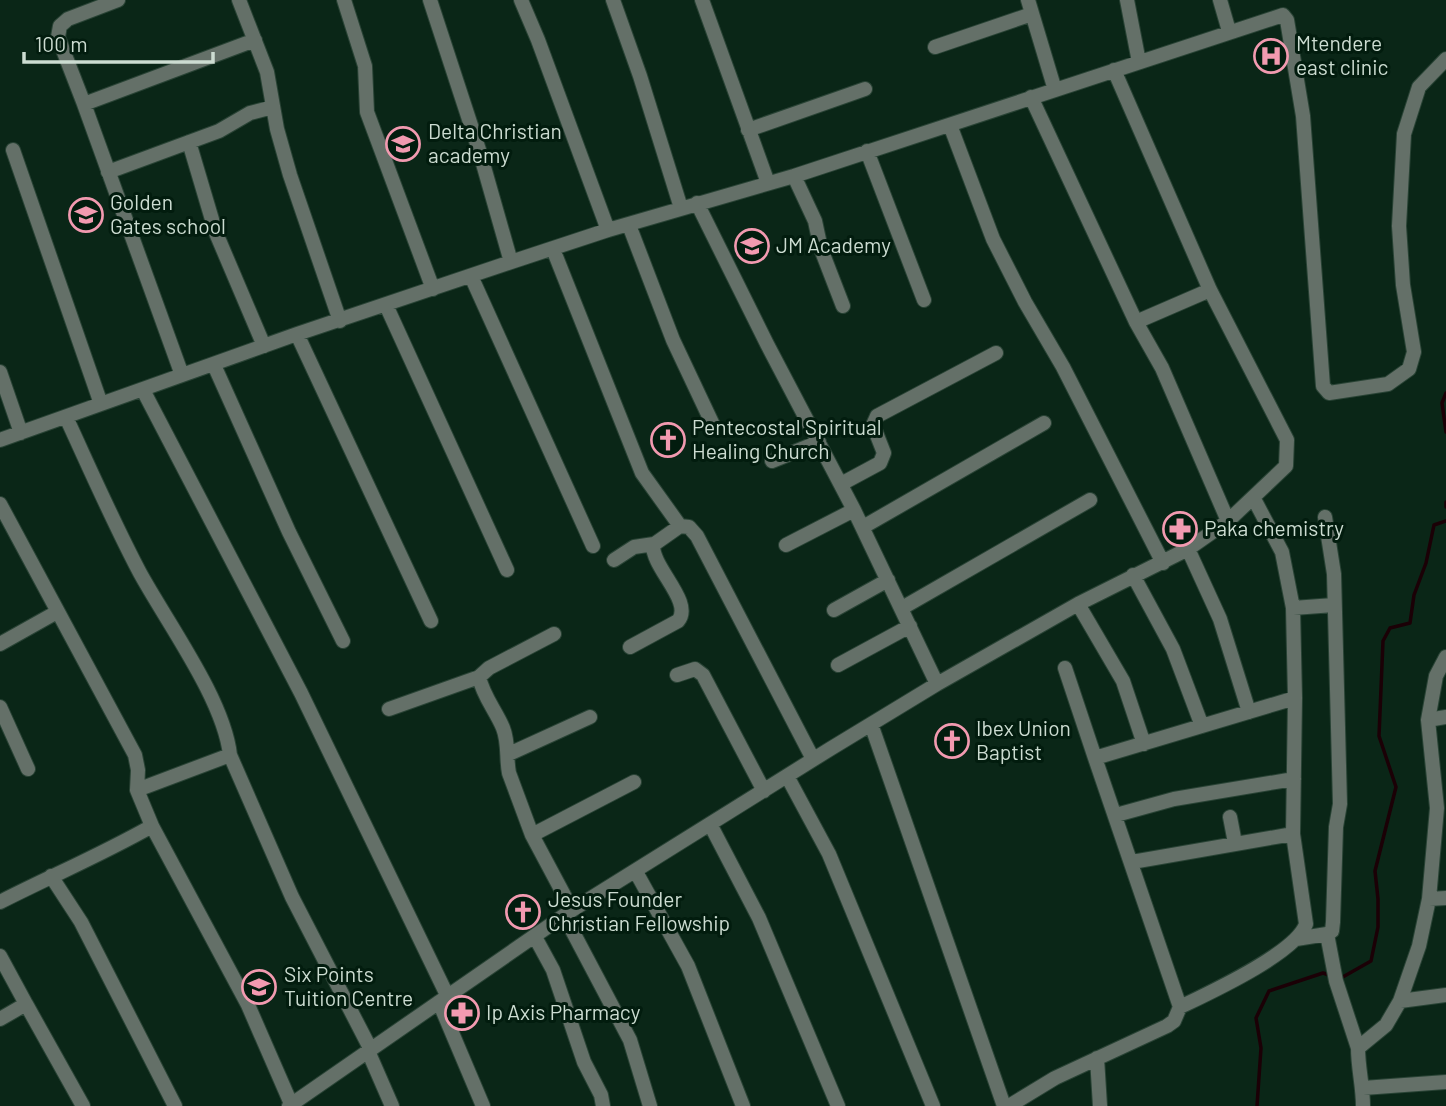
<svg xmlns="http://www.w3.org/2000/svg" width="1446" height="1106" font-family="Barlow,sans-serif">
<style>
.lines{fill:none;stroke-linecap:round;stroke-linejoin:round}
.stream{stroke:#1b0006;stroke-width:3.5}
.street-casing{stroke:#294335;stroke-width:16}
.street{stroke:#647068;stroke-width:14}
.labels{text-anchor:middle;stroke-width:6;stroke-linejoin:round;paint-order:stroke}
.poi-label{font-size:21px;fill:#ccdcd1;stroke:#021c0e;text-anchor:start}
</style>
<rect width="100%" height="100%" fill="#0a2617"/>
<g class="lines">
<path class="stream" d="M 1446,393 L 1442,403 L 1446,432
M 1446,502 L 1446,507
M 1341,978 L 1371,961 L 1378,927 L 1378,899 L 1375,871 L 1396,787 L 1379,736 L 1383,641 L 1390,628 L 1410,623 L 1414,595 L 1426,563 L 1434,525 L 1446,521
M 1257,1106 L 1261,1048 L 1256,1018 L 1269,991 L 1323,973 L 1329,975"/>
<g class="street-casing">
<path id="street" d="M 118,0 L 68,19 L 60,26 L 58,37 L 84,104 L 182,375
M 239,0 L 267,72 L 277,129 L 290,175 L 340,321
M 344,0 L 365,66 L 367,112 L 433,289
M 430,0 L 480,153 L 511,262
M 521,0 L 538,40 L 608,230
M 613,0 L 640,76 L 681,208
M 702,0 L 768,183
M 1028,0 L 1055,90
M 1127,0 L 1139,62
M 1220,0 L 1229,31
M 935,47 L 1032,14
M 1031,97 L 1136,322 L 1162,368 L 1228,521
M 84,104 L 255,40
M 950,125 L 993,239 L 1025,302 L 1063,367 L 1163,563
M 748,130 L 865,89
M 189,142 L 216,233 L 264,346
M 13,150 L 101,404
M 867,151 L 924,300
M 108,172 L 219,131 L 250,113 L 273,107
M 794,176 L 815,221 L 821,249 L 843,306
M 697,203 L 767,344 L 854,510 L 937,684
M 629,225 L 673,340 L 714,427
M 553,249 L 642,473 L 680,526
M 471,276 L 593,546
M 386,305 L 507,570
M 1136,322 L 1210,290
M 297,334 L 431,621
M 214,365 L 289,532 L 343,641
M 0,372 L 21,433
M 143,390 L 301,693 L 447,995
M 66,417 C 90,469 113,522 140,573 C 168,624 224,700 230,755 L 292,897 L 370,1048
M 0,440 L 297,334 L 511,262 L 608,230 L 794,176 L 1283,15 L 1287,20 L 1303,116 L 1323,386 L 1329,393 L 1388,384 L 1409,369 L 1414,352 L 1403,285 L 1399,226 L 1404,134 L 1419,87 L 1446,59
M 772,461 L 819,442
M 841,484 L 880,463 L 884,453 L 873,425 L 877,416 L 996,353
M 0,504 L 135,755 L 138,770 L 137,790 L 152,826
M 863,527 L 1044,423
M 786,545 L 854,510
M 1188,549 L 1220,619 L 1249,712
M 614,560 L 634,547 L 654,544
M 1133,575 L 1173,649 L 1202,726
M 1078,604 L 1123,681 L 1144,744
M 902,608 L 1090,500
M 1293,608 L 1334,605
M 834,610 L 888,580
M 554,634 L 489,668 L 479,677 C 483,696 496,711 503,728 C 509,743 506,758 509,773 L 532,835 L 572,910
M 0,644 L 57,612
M 630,647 L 678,621 C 694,602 652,568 653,545 L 680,526 L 689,527 L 697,536 L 813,759
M 838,665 L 910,626
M 1065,668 L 1095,758
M 677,675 L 695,669 L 703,675 L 764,791
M 0,707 L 28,769
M 389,709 L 479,677
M 1428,720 L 1446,717
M 871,724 L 1004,1106
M 509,754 L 590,717
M 787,776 L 829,854 L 933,1106
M 137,790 L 230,755
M 1116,815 L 1174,799 L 1294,779
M 1230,817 L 1235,843
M 710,824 L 759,918 L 838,1106
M 532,835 L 634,782
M 1132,862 L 1293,834
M 636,872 L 688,966 L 743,1106
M 51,876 L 81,922 L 175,1106
M 1429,899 L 1446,898
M 0,902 C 51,876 103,854 152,826 L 248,1005 L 292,1106
M 565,917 L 630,1040 L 650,1106
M 1327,934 L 1336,981 L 1358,1048
M 535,937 L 553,970 L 584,1062 L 601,1095 L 603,1106
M 1296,939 L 1327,934 L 1332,931 L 1333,922 L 1336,827 L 1340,804 L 1334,574 L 1325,517
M 1400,1001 L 1446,995
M 439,1002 L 483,1106
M 26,1004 L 83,1106
M 1180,1007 C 1209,993 1296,953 1306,924 L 1293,834 L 1295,698 L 1293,608 L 1282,552 L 1254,499
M 0,1019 L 26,1004 L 0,956
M 368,1051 L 392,1106
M 1097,1058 L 1100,1106
M 1363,1088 L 1446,1082
M 289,1106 L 572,910 L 830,749 L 937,684 L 1078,604 L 1188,549 L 1228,521 L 1286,466 L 1287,440 L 1210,290 L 1114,70
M 1009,1106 L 1055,1078 L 1167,1026 L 1174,1021 L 1180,1007 L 1095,758 L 1295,698
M 1363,1106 C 1363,1086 1358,1068 1358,1048 L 1386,1025 L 1400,1001 L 1419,946 L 1429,899 L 1437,808 L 1428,720 L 1436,676 L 1446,657"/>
</g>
<use href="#street" class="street"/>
</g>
<defs>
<g id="hospital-ring" transform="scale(1.75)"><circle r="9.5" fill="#021c0e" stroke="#f29ab0" stroke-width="1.5"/><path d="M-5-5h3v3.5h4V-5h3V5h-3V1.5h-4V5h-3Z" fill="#f29ab0"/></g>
<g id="school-ring" transform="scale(1.75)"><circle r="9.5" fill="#021c0e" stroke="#f29ab0" stroke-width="1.5"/><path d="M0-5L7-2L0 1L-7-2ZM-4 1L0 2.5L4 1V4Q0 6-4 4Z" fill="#f29ab0"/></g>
<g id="church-ring" transform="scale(1.75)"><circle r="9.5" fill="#021c0e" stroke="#f29ab0" stroke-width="1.5"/><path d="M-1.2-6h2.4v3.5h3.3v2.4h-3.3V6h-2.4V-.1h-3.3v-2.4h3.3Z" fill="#f29ab0"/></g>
<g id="pharmacy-ring" transform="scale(1.75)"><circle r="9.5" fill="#021c0e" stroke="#f29ab0" stroke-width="1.5"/><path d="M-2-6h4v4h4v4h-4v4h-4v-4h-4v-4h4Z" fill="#f29ab0"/></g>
</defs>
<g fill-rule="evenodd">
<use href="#hospital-ring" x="1271" y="56"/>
<use href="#school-ring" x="403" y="144"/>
<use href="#school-ring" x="86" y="215"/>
<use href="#school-ring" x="752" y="246"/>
<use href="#church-ring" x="668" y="440"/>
<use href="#pharmacy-ring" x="1180" y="529"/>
<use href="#church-ring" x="952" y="741"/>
<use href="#church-ring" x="523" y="912"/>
<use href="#school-ring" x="259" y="987"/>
<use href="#pharmacy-ring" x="462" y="1013"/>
</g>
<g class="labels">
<g class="poi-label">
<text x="1296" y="51">Mtendere<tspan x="1296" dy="24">east clinic</tspan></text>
<text x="428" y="139">Delta Christian<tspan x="428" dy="24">academy</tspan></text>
<text x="110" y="210">Golden<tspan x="110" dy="24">Gates school</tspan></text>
<text x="776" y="253">JM Academy</text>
<text x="692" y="435">Pentecostal Spiritual<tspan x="692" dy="24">Healing Church</tspan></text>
<text x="1204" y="536">Paka chemistry</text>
<text x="976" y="736">Ibex Union<tspan x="976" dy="24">Baptist</tspan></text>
<text x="548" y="907">Jesus Founder<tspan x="548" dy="24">Christian Fellowship</tspan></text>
<text x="284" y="982">Six Points<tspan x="284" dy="24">Tuition Centre</tspan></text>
<text x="486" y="1020">Ip Axis Pharmacy</text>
</g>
</g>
<path d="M24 52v10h189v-10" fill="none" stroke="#ccdcd1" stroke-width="3.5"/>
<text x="35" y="52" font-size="21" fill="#ccdcd1" stroke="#021c0e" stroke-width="5" paint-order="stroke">100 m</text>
</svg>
